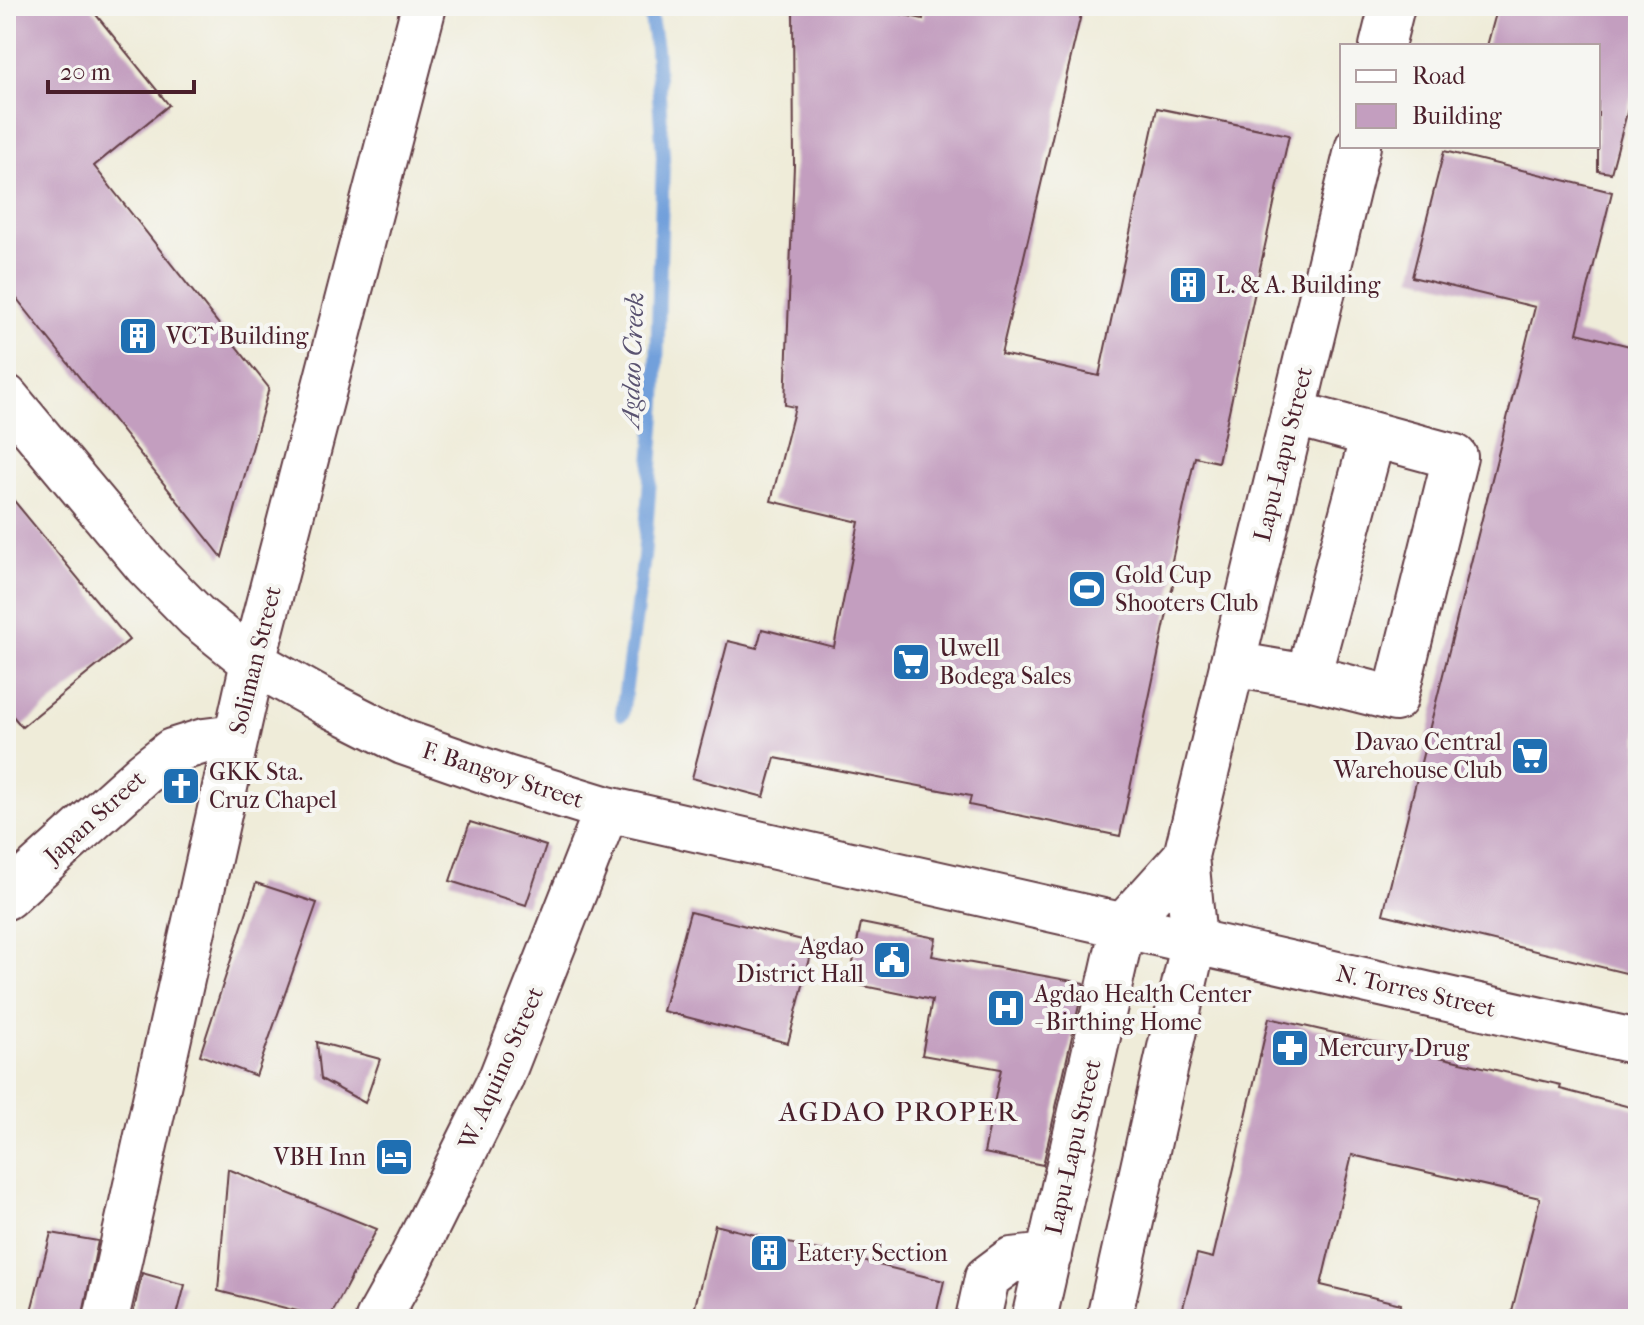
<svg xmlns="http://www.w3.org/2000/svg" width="1644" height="1325" font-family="'IM FELL French Canon',serif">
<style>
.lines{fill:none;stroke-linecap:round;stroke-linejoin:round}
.stream{stroke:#72a0db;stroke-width:14}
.building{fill:#c39ebf}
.minor-casing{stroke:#633e45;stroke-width:48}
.minor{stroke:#fff;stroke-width:44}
.labels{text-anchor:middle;stroke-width:8;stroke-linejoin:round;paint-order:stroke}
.poi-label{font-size:24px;fill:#4a1f2b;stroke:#f6f6f2;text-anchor:start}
.street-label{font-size:24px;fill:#4a1f2b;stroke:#f6f6f2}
.water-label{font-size:26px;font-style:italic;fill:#5a5371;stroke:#f6f6f2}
.quarter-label{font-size:28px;letter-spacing:2px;fill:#4a1f2b;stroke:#f6f6f2}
</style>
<rect width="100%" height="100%" fill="#f6f6f2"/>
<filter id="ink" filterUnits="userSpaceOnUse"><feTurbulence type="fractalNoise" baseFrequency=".0125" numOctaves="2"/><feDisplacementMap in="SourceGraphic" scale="16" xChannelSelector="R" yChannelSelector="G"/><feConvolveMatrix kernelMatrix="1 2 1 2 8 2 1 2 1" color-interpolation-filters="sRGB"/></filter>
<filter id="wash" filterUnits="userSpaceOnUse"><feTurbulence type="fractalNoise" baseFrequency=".006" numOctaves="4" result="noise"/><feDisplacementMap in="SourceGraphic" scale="32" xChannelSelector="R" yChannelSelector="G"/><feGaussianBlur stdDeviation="1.8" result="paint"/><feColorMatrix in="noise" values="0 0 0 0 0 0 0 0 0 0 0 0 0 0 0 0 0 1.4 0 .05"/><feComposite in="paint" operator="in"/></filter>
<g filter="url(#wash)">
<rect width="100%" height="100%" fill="#efecd9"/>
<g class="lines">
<path class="stream" d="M 622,714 L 644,557 L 656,400 L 663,157 L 656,49 L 649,6"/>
</g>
<g id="blocks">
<path class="building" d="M 22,6 L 89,6 L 169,105 L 94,166 L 269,388 L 222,557 L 6,285 L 6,19 Z
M 793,6 L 864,6 L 923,19 L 925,6 L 1083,6 L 1001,354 L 1099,376 L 1157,108 L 1289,135 L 1218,462 L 1195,457 L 1169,574 L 1175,575 L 1120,836 L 969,805 L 971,796 L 775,758 L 764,797 L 692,778 L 728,641 L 757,648 L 762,629 L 834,647 L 859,522 L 771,501 L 795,407 L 785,405 L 794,165 Z
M 1498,6 L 1638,6 L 1638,71 L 1611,173 L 1598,171 L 1598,46 L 1487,46 Z
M 1444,151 L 1612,192 L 1577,333 L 1638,348 L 1638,976 L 1383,914 L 1535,307 L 1412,277 Z
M 6,491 L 129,640 L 22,727 L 6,708 Z
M 470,822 L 546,846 L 526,905 L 450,881 Z
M 256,883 L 317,903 L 256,1076 L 200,1055 Z
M 690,912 L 814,943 L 788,1043 L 663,1011 Z
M 861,923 L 936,938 L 932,956 L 1084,983 L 1043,1165 L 984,1153 L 1001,1069 L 922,1055 L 932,1000 L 849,983 Z
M 1269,1018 L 1561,1085 L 1560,1089 L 1638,1109 L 1638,1319 L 1510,1319 L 1540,1198 L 1352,1155 L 1321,1285 L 1401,1304 L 1399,1319 L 1180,1319 L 1197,1254 L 1213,1258 Z
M 317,1042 L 380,1059 L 365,1103 L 321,1079 Z
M 228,1169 L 377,1229 L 329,1319 L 218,1291 Z
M 715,1225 L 944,1281 L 935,1319 L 692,1319 Z
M 51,1233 L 98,1241 L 82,1319 L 29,1319 Z
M 142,1273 L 185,1285 L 176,1319 L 132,1319 Z"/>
</g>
</g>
<g filter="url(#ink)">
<use href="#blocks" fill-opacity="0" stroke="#633e45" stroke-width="2"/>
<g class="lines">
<g class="minor-casing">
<path id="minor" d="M 1382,46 L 1392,6
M 6,397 L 146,565 L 197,617 L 253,662 L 328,704 L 403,742 L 506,778 L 607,809 L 1638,1042
M 1232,664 L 1308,677 L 1395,699 L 1455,457 L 1293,413
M 1308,677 L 1373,435
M 6,897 L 144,773 L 172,751 L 204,741 L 236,737
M 106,1319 L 253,662 L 424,6
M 378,1319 L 407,1267 L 501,1078 L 607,809
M 978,1319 L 987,1278 L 1011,1260 L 1049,1256
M 1034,1319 L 1123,926 L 1186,856
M 1109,1319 L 1194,941 L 1186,856 L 1358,146"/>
</g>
<use href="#minor" class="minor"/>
</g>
</g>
<defs>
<g id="building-square" transform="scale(2)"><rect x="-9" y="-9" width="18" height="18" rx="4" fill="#1f6fb2" stroke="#f6f6f2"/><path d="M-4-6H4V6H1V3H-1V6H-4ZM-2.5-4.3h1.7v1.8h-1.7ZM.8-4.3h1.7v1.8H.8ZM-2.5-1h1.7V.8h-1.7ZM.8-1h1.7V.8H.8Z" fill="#fff"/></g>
<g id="stadium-square" transform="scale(2)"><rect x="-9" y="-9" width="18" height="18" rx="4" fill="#1f6fb2" stroke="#f6f6f2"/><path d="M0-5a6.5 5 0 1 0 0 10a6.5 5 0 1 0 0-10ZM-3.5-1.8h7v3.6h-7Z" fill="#fff"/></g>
<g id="supermarket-square" transform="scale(2)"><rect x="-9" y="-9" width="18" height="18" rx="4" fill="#1f6fb2" stroke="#f6f6f2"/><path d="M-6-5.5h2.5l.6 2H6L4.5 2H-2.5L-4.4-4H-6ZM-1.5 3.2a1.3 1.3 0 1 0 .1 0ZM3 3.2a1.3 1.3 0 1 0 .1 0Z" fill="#fff"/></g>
<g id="church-square" transform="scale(2)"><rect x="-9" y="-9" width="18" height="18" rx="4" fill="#1f6fb2" stroke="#f6f6f2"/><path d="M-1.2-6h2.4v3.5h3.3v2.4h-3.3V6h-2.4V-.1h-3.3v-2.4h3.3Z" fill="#fff"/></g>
<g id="civic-square" transform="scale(2)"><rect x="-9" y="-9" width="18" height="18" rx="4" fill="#1f6fb2" stroke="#f6f6f2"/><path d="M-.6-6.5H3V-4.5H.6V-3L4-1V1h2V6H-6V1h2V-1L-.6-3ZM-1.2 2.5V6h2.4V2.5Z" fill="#fff"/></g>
<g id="hospital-square" transform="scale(2)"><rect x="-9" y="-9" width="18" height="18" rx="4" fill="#1f6fb2" stroke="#f6f6f2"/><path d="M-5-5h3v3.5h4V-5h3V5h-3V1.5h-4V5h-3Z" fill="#fff"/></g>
<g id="pharmacy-square" transform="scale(2)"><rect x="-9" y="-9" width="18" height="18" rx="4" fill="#1f6fb2" stroke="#f6f6f2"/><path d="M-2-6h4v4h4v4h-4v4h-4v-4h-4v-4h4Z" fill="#fff"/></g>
<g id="hotel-square" transform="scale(2)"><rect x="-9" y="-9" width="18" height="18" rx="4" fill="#1f6fb2" stroke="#f6f6f2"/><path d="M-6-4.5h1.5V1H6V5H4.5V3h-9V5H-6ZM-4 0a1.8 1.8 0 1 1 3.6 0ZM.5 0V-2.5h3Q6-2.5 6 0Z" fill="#fff"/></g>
</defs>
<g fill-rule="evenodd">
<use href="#building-square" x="1188" y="285"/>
<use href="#building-square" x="138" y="336"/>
<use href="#stadium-square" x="1087" y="589"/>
<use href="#supermarket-square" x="911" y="662"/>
<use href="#supermarket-square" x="1530" y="756"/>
<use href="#church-square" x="181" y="786"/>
<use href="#civic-square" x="892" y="960"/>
<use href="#hospital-square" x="1006" y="1008"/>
<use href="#pharmacy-square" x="1290" y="1048"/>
<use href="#hotel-square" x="394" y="1157"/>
<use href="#building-square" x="769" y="1253"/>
</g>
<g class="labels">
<g class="poi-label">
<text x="1216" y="293">L. &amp; A. Building</text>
<text x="166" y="344">VCT Building</text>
<text x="1115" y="583">Gold Cup<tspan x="1115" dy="28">Shooters Club</tspan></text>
<text x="939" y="656">Uwell<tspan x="939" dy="28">Bodega Sales</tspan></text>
<text x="1502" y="750" text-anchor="end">Davao Central<tspan x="1502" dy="28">Warehouse Club</tspan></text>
<text x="209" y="780">GKK Sta.<tspan x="209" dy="28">Cruz Chapel</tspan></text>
<text x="864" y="954" text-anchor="end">Agdao<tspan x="864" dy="28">District Hall</tspan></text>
<text x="1034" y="1002">Agdao Health Center<tspan x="1034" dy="28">- Birthing Home</tspan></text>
<text x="1318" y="1056">Mercury Drug</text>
<text x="366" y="1165" text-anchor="end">VBH Inn</text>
<text x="797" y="1261">Eatery Section</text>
</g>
<g class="street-label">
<text transform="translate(1283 454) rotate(-76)" y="8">Lapu-Lapu Street</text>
<text transform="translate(255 660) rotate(-76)" y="8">Soliman Street</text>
<text transform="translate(503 775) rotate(18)" y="8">F. Bangoy Street</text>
<text transform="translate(95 817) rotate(-42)" y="8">Japan Street</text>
<text transform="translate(1416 991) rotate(13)" y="8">N. Torres Street</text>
<text transform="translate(501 1068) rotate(-66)" y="8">W. Aquino Street</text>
<text transform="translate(1073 1147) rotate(-77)" y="8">Lapu-Lapu Street</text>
</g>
<g class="water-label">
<text transform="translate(632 360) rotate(-88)" y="9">Agdao Creek</text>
</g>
<g class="quarter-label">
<text x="899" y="1121">AGDAO PROPER</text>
</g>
</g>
<rect width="1644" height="1325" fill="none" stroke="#f6f6f2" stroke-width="32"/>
<rect x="1340" y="44" width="260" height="104" fill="#f6f6f2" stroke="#b1a0a2" stroke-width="2"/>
<rect x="1356" y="70" width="40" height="12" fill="#ffffff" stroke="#b1a0a2" stroke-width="2"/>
<text x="1412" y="84" font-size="24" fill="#4a1f2b">Road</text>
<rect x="1356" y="104" width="40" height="24" fill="#c39ebf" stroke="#b1a0a2" stroke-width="2"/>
<text x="1412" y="124" font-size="24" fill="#4a1f2b">Building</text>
<path d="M48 80v12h146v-12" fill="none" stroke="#4a1f2b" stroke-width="4"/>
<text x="60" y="80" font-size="24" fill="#4a1f2b" stroke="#f6f6f2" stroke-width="6" paint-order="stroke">20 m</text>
</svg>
